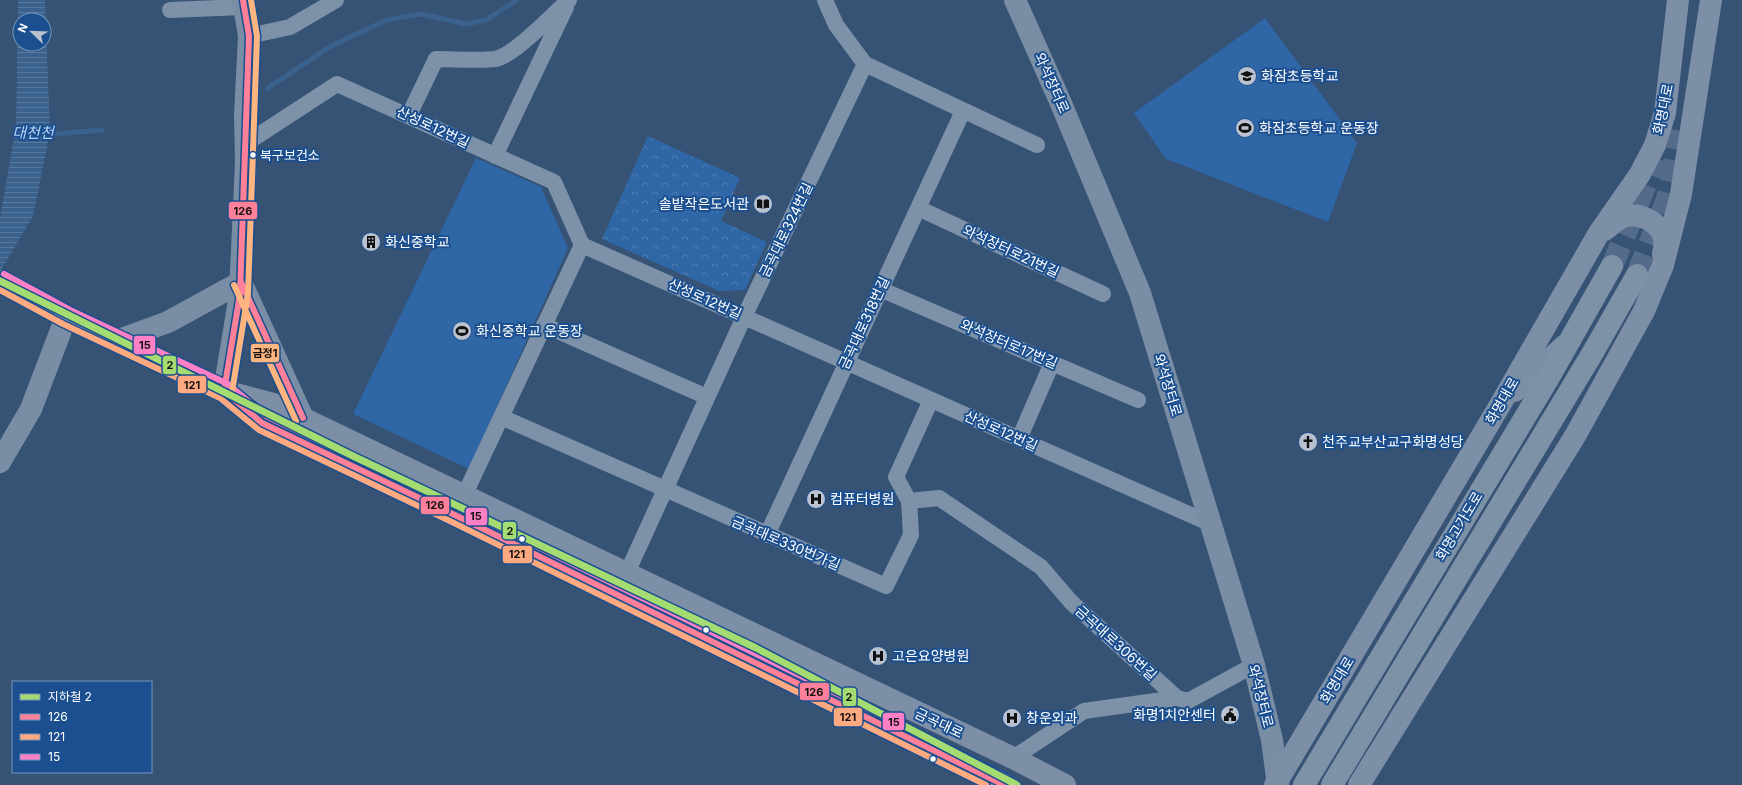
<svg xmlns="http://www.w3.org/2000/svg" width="1742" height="785" font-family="Inter,'Noto Sans KR',sans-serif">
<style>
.green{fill:#2f66a5}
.forest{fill:url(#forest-crowns)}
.water{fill:url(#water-rules);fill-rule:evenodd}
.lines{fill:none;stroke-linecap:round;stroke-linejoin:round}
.stream{stroke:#3b618d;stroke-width:5}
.highway-tunnel{stroke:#546c89;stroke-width:22;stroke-dasharray:22 11;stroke-linecap:butt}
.street{stroke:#7d92a8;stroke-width:16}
.secondary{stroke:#798da4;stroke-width:22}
.primary{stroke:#7d8ea7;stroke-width:22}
.highway{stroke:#7e92a7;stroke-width:22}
.bus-1-casing{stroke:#1b4f8f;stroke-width:9}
.bus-2-casing{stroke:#1b4f8f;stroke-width:9}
.bus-3-casing{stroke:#1b4f8f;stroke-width:9}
.bus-4-casing{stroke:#1b4f8f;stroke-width:9}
.bus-1{stroke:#ff8098;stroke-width:6}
.bus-2{stroke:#ffa980;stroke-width:6}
.bus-3{stroke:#ff80c5;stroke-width:6}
.bus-4{stroke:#ffb580;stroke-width:6}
.metro-1-casing{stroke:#1b4f8f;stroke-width:10}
.metro-1{stroke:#a5dc72;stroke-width:7}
.bus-dot{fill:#fff;stroke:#1b4f8f;stroke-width:1.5}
.labels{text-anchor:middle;stroke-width:4;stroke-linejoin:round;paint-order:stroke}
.bus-label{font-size:13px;fill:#fff;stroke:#1b4f8f;text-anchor:start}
.poi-label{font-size:14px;fill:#fff;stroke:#1b4f8f;text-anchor:start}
.street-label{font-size:14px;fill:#fff;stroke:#1b4f8f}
.water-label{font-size:15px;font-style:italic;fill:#b5d3f5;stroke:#1b4f8f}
.line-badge{stroke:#1b4f8f;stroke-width:1.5}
.pale-badge-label{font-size:11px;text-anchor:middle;font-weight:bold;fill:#111}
</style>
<defs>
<pattern id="forest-crowns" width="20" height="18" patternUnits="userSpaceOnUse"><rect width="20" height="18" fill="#2f66a5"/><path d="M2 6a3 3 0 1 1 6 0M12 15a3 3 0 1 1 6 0" fill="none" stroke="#4e7db2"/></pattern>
<pattern id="water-rules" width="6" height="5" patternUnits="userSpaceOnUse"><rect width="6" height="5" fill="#3b618d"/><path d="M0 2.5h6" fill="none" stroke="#58799e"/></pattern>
</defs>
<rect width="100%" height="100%" fill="#365274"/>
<path class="green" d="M 1265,18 L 1357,143 L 1328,222 L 1166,159 L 1134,113 Z
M 476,158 L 541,187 L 568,248 L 469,469 L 353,414 Z"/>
<path class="forest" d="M 648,136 L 740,178 L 721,221 L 767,242 L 745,290 L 719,291 L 602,239 Z"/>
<path class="water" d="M 18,0 L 45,0 L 50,132 L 33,216 L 0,272 L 0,218 L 16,126 ZM 20,20 L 44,20 L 44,44 L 20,44 Z"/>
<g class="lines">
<path class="stream" d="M 268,88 L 331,46 L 387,20 L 421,14 L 466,24 L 486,20 L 517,0
M 43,135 L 102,130"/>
<path class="highway-tunnel" d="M 1612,266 L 1657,158
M 1637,275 L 1667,199 L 1681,131"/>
<path class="street" d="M 825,0 L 836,25 L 865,64 L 1037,145
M 170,10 L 243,7
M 249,36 L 290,27 L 336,0
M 409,115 L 436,59 C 455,59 476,61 495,59 C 514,56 553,14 569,0
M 245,144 L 337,84 L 554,182 L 582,245 L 1209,523
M 495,156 L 566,7
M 918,208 L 1103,294
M 880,289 L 1138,400
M 544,325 L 707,397
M 501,417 L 886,586 L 911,535 L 909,501 L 896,477 L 931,400
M 1019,439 L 1052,363
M 464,496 L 582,245
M 909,501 L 939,498 L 1041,567 L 1071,602 L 1177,698 L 1084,711 L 1013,758
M 767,535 L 963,111
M 626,575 L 744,317 L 865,64
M 1177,698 L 1188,701 L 1254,665"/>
<path class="secondary" d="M 1015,0 L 1060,101 L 1140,293 L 1254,665 L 1272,740 L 1278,785
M 116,341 L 168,322 L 241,282 L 303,418
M 224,391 L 240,294 L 246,162 L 245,115 L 249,36 L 243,0
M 0,462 L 31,409 L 66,317"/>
<path class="primary" d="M 1605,230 C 1610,226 1617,219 1623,217 C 1638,211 1660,222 1664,238 C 1665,243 1664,249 1663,254
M 0,281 L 66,317 L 224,391 L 273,404 L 1013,758 L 1065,785
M 1515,391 L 1565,345
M 228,394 L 262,423 L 457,516 L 1004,785
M 1275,785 L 1500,405 L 1599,233 L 1640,174 L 1655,145 L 1665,113 L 1678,0
M 1359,785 L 1575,436 L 1644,311 L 1663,265 L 1681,194 L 1711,0"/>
<path class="highway" d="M 1304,785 L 1548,379 L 1612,266
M 1332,785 L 1592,354 L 1637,275"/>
<g class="bus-1-casing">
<path id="bus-1" d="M 243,0 L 249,36 L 240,294 L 224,391 L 262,423 L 457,516 L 1004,785
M 241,282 L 303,418"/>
</g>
<g class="bus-2-casing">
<path id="bus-2" d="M 0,290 L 63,324 L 220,398 L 259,430 L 454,523 L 986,785"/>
</g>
<g class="bus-3-casing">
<path id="bus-3" d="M 4,274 L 70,310 L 228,384 L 266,416 L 461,509 L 1008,778"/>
</g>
<g class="bus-4-casing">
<path id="bus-4" d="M 234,285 L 296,421
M 232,392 L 248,294 L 257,36 L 251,0"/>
</g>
<use href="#bus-1" class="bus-1"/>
<use href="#bus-2" class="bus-2"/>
<use href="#bus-3" class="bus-3"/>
<use href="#bus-4" class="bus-4"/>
<g class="metro-1-casing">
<path id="metro-1" d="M 0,281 L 353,456 L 756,648 L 1017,785"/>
</g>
<use href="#metro-1" class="metro-1"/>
</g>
<defs>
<g id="school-disc" transform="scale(1)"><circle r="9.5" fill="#b9c2ce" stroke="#1b4f8f"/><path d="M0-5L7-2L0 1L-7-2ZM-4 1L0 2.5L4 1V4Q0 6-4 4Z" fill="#111"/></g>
<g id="stadium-disc" transform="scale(1)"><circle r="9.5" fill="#b9c2ce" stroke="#1b4f8f"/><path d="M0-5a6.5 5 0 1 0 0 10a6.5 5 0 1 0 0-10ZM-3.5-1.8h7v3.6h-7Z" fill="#111"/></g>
<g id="library-disc" transform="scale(1)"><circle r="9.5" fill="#b9c2ce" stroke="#1b4f8f"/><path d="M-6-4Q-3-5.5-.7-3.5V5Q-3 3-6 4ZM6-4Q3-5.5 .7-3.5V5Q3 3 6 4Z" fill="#111"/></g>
<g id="building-disc" transform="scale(1)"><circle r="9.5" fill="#b9c2ce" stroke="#1b4f8f"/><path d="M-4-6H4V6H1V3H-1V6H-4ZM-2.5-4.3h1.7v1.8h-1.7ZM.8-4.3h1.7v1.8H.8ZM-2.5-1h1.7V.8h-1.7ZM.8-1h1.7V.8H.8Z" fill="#111"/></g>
<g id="church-disc" transform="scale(1)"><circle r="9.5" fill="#b9c2ce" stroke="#1b4f8f"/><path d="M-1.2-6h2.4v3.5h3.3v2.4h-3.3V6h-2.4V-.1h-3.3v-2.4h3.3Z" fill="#111"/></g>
<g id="hospital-disc" transform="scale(1)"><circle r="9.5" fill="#b9c2ce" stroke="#1b4f8f"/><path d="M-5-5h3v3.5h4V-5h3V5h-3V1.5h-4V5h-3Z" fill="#111"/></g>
<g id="civic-disc" transform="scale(1)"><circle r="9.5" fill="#b9c2ce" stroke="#1b4f8f"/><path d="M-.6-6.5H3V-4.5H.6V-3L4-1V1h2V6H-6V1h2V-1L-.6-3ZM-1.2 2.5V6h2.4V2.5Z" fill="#111"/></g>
</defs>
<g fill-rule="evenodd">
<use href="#school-disc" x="1247" y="76"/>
<use href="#stadium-disc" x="1245" y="128"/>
<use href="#library-disc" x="763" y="204"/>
<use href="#building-disc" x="371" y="242"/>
<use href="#stadium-disc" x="462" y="331"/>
<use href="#church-disc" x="1308" y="442"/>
<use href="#hospital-disc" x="816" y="499"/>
<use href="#hospital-disc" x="878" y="656"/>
<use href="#civic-disc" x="1230" y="715"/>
<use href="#hospital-disc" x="1012" y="718"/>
</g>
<g class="bus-dot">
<circle cx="253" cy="155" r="3.5"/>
<circle cx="522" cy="539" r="3.5"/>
<circle cx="706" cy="630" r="3.5"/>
<circle cx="933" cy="759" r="3.5"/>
</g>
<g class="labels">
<g class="bus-label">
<text x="260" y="160">북구보건소</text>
</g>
<g class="poi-label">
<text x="1261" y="81">화잠초등학교</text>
<text x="1259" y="133">화잠초등학교 운동장</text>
<text x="749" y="209" text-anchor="end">솔밭작은도서관</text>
<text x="385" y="247">화신중학교</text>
<text x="476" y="336">화신중학교 운동장</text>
<text x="1322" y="447">천주교부산교구화명성당</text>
<text x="830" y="504">컴퓨터병원</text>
<text x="892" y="661">고은요양병원</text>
<text x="1216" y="720" text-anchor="end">화명1치안센터</text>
<text x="1026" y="723">창운외과</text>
</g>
<g class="street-label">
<text transform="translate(1052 83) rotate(66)" y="5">와석장터로</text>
<text transform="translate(1663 109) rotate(-78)" y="5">화명대로</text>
<text transform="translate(433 127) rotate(25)" y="5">산성로12번길</text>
<text transform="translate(786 230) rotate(-64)" y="5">금곡대로324번길</text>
<text transform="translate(1011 251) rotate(25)" y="5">와석장터로21번길</text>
<text transform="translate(705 299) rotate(24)" y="5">산성로12번길</text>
<text transform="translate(864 323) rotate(-65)" y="5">금곡대로318번길</text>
<text transform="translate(1009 344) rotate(23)" y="5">와석장터로17번길</text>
<text transform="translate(1168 385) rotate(73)" y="5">와석장터로</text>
<text transform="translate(1502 401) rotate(-60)" y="5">화명대로</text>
<text transform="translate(1001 431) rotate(24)" y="5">산성로12번길</text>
<text transform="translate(1459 526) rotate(-59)" y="5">화명고가도로</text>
<text transform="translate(786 543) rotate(23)" y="5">금곡대로330번가길</text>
<text transform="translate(1116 643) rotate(42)" y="5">금곡대로306번길</text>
<text transform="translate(1337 680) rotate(-59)" y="5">화명대로</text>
<text transform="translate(1261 696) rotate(76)" y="5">와석장터로</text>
<text transform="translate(939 723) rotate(25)" y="5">금곡대로</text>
</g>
<g class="water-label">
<text x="33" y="138">대천천</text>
</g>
</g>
<g class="line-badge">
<rect x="228" y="201" width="30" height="19" rx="4" fill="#ff8098"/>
<rect x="133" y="335" width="23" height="20" rx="4" fill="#ff80c5"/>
<rect x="250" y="343" width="30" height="20" rx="4" fill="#ffb580"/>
<rect x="162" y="355" width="15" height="20" rx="4" fill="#a5dc72"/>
<rect x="177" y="375" width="30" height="19" rx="4" fill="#ffa980"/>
<rect x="420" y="496" width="30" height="19" rx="4" fill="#ff8098"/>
<rect x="465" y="507" width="23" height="19" rx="4" fill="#ff80c5"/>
<rect x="502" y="521" width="15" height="19" rx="4" fill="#a5dc72"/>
<rect x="502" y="545" width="31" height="19" rx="4" fill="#ffa980"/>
<rect x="799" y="682" width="31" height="19" rx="4" fill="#ff8098"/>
<rect x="842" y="687" width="15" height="20" rx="4" fill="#a5dc72"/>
<rect x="833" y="707" width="30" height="20" rx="4" fill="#ffa980"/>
<rect x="882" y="712" width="23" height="19" rx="4" fill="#ff80c5"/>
</g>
<g class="pale-badge-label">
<text x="243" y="215">126</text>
<text x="145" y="349">15</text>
<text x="265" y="357">금정1</text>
<text x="170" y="369">2</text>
<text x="192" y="389">121</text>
<text x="435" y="509">126</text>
<text x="476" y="520">15</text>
<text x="510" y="535">2</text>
<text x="517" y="558">121</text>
<text x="814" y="696">126</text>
<text x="849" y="701">2</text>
<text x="848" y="721">121</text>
<text x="894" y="726">15</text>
</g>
<rect x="12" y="681" width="140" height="92" fill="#1b4f8f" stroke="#7695bc"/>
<rect x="20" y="694" width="20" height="6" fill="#a5dc72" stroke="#7695bc"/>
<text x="48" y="701" font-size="12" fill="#ffffff">지하철 2</text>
<rect x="20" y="714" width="20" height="6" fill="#ff8098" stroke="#7695bc"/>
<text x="48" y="721" font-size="12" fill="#ffffff">126</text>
<rect x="20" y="734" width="20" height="6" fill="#ffa980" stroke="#7695bc"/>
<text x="48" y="741" font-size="12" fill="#ffffff">121</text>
<rect x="20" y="754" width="20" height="6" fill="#ff80c5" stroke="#7695bc"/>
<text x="48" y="761" font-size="12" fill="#ffffff">15</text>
<g transform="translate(32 32) rotate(293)"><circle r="19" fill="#1b4f8f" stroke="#7695bc"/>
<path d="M0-3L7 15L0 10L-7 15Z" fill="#b9c2ce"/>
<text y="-6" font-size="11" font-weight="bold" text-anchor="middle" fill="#ffffff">N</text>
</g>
</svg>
